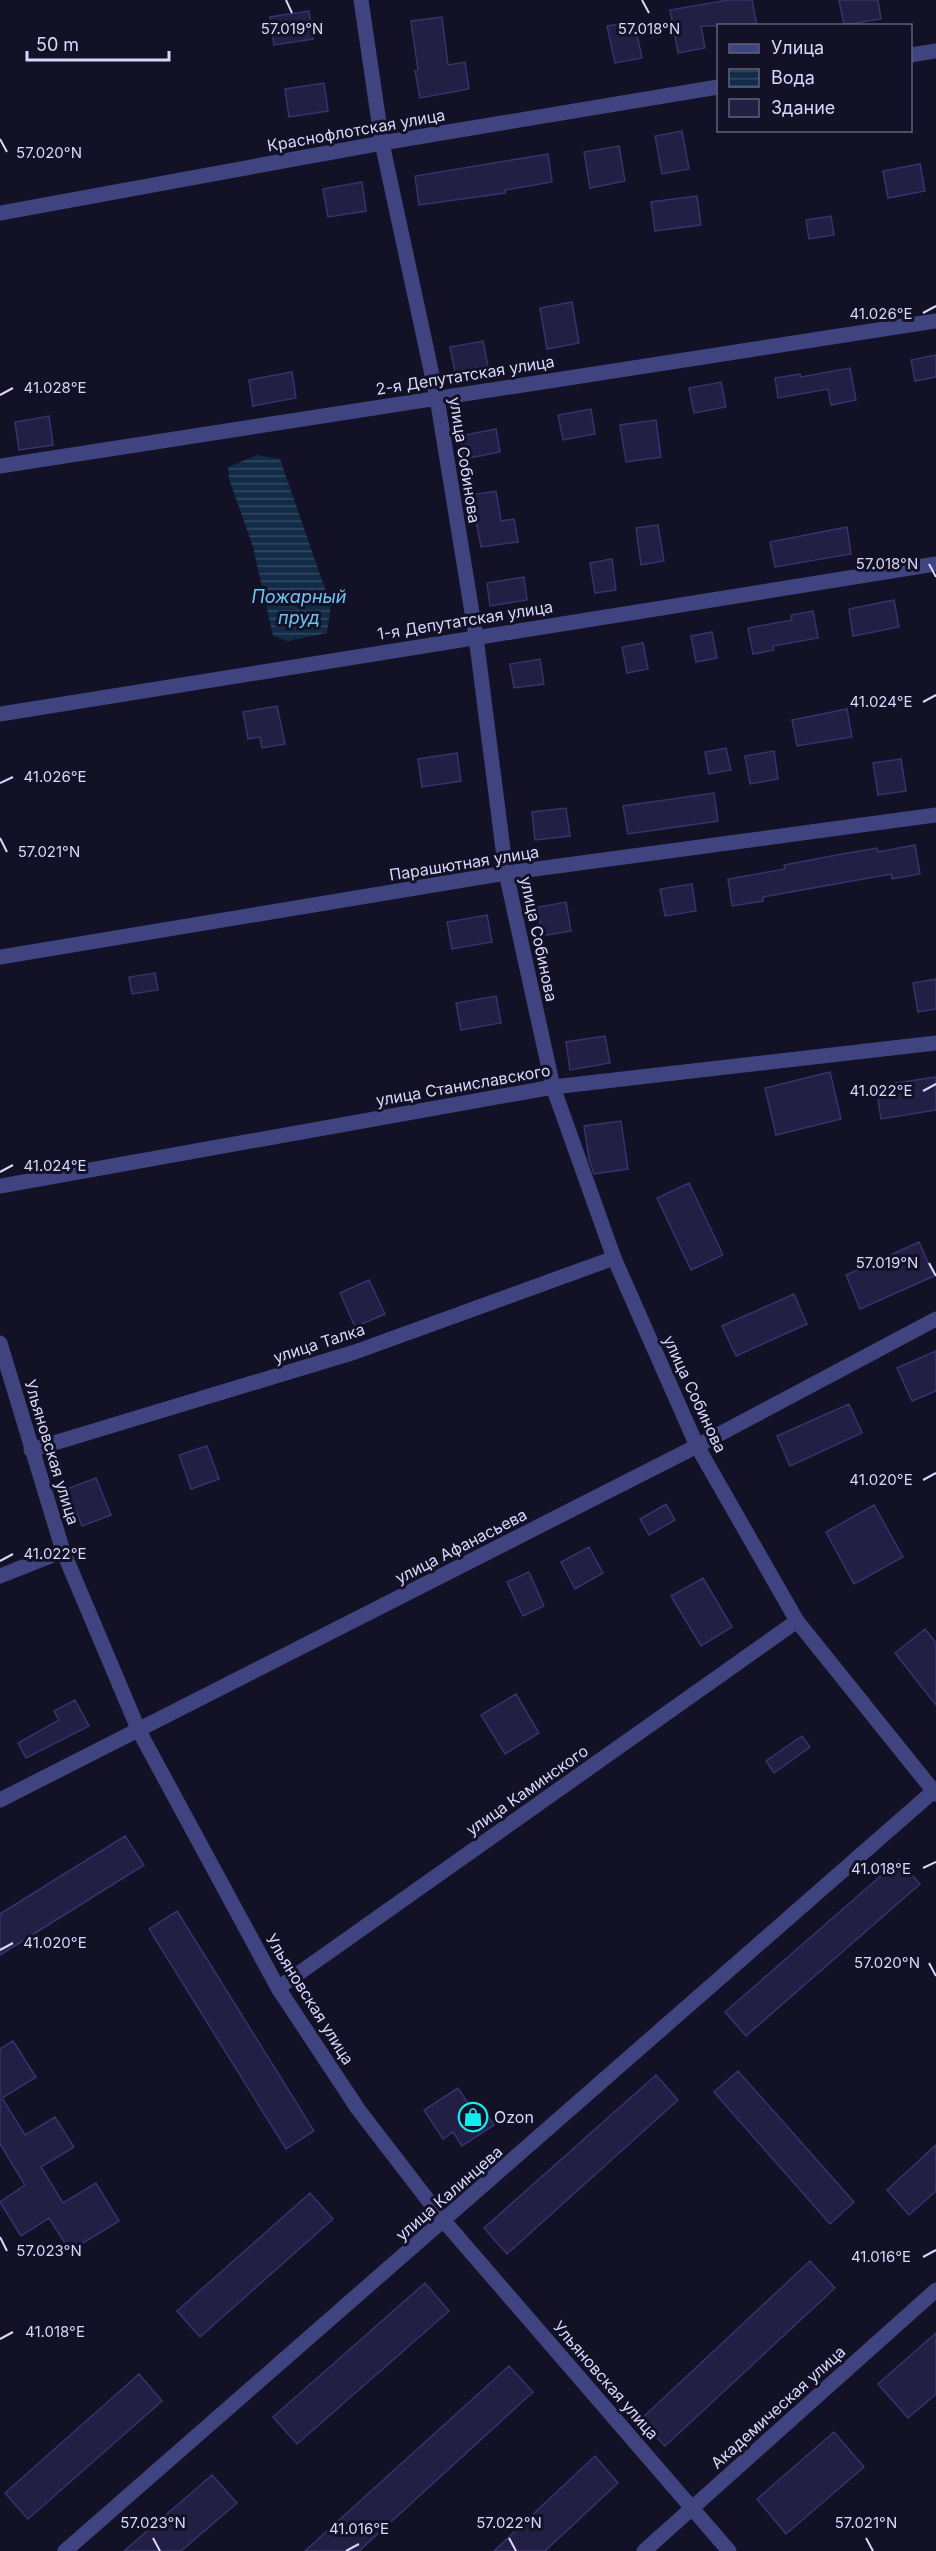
<svg xmlns="http://www.w3.org/2000/svg" width="936" height="2551" font-family="Inter,sans-serif">
<style>
.water{fill:url(#water-rules)}
.building{fill:#221e44;stroke:#38326e;stroke-width:1.5}
.lines{fill:none;stroke-linecap:round;stroke-linejoin:round}
.minor{stroke:#3f4380;stroke-width:15}
.ticks{fill:none;stroke:#d8d7fc;stroke-width:2}
.labels{text-anchor:middle;stroke-width:6;stroke-linejoin:round;paint-order:stroke}
.street-label{font-size:16px;fill:#d8d7fc;stroke:#121125}
.poi-label{font-size:16px;fill:#d8d7fc;stroke:#121125;text-anchor:start}
.water-label{font-size:18px;font-style:italic;fill:#6dc3f4;stroke:#121125}
.ticks-label{font-size:15px;text-anchor:middle;fill:#d8d7fc;stroke:#121125;stroke-width:6;stroke-linejoin:round;paint-order:stroke}
</style>
<defs>
<pattern id="water-rules" width="6" height="5" patternUnits="userSpaceOnUse" patternTransform="scale(1.5)"><rect width="6" height="5" fill="#122b47"/><path d="M0 2.5h6" fill="none" stroke="#344962"/></pattern>
</defs>
<rect width="100%" height="100%" fill="#121125"/>
<path class="water" d="M 257,455 L 280,459 L 331,606 L 327,633 L 288,641 L 273,636 L 253,547 L 229,479 L 228,467 Z"/>
<path class="building" d="M 728,0 L 752,0 L 757,26 L 701,26 L 705,48 L 678,53 L 670,10 Z
M 839,0 L 878,0 L 881,19 L 844,25 Z
M 309,11 L 313,39 L 274,45 L 270,17 Z
M 442,17 L 448,65 L 465,62 L 469,89 L 420,98 L 415,71 L 418,70 L 411,21 Z
M 634,21 L 642,58 L 615,63 L 607,26 Z
M 324,83 L 328,111 L 289,117 L 285,89 Z
M 682,131 L 689,169 L 662,174 L 655,136 Z
M 619,146 L 625,181 L 590,188 L 584,152 Z
M 548,154 L 552,182 L 505,190 L 505,193 L 419,205 L 415,176 Z
M 920,164 L 925,191 L 888,198 L 883,171 Z
M 362,182 L 366,211 L 328,217 L 323,189 Z
M 697,196 L 701,225 L 655,231 L 651,202 Z
M 831,216 L 834,235 L 809,239 L 806,220 Z
M 572,302 L 579,343 L 547,349 L 540,308 Z
M 483,341 L 488,366 L 455,372 L 450,347 Z
M 936,355 L 936,377 L 915,381 L 911,360 Z
M 850,368 L 856,400 L 831,405 L 828,389 L 778,398 L 775,378 L 800,374 L 801,377 Z
M 292,372 L 296,398 L 253,406 L 249,380 Z
M 721,382 L 726,407 L 694,413 L 689,388 Z
M 591,409 L 595,434 L 563,440 L 558,415 Z
M 49,416 L 53,445 L 19,450 L 15,422 Z
M 656,420 L 661,457 L 626,462 L 620,425 Z
M 496,429 L 500,452 L 464,459 L 460,436 Z
M 496,491 L 501,521 L 514,519 L 518,542 L 481,547 L 471,495 Z
M 658,525 L 664,561 L 641,565 L 636,528 Z
M 847,527 L 851,554 L 775,567 L 770,542 Z
M 612,559 L 616,590 L 595,593 L 590,563 Z
M 524,577 L 527,600 L 490,606 L 487,583 Z
M 894,600 L 899,627 L 853,636 L 849,609 Z
M 813,611 L 818,638 L 773,646 L 774,650 L 753,654 L 748,628 L 792,620 L 791,615 Z
M 712,632 L 717,658 L 696,662 L 691,636 Z
M 643,643 L 648,669 L 627,673 L 622,647 Z
M 540,659 L 544,684 L 514,688 L 510,664 Z
M 277,706 L 285,744 L 262,748 L 260,737 L 248,739 L 243,712 Z
M 847,709 L 852,737 L 797,746 L 792,720 Z
M 726,748 L 731,770 L 709,774 L 705,752 Z
M 774,751 L 778,779 L 750,784 L 745,756 Z
M 457,753 L 461,781 L 422,787 L 418,759 Z
M 901,759 L 906,791 L 878,795 L 873,763 Z
M 714,793 L 718,821 L 628,834 L 623,806 Z
M 566,808 L 570,836 L 535,840 L 532,812 Z
M 915,845 L 920,874 L 892,879 L 891,874 L 824,886 L 763,897 L 763,901 L 732,906 L 728,879 L 785,869 L 784,865 L 842,854 L 877,848 L 878,852 Z
M 692,884 L 696,911 L 665,916 L 660,889 Z
M 566,902 L 571,931 L 542,936 L 538,907 Z
M 487,915 L 492,942 L 452,949 L 447,922 Z
M 155,973 L 158,990 L 132,994 L 129,977 Z
M 936,979 L 936,1009 L 918,1012 L 913,983 Z
M 496,996 L 501,1023 L 461,1030 L 456,1003 Z
M 605,1036 L 610,1063 L 570,1070 L 566,1042 Z
M 830,1072 L 841,1119 L 776,1135 L 765,1088 Z
M 936,1077 L 936,1110 L 881,1119 L 876,1086 Z
M 621,1121 L 628,1169 L 594,1174 L 589,1159 L 584,1126 Z
M 689,1183 L 723,1255 L 691,1270 L 657,1198 Z
M 919,1242 L 934,1276 L 860,1309 L 846,1275 Z
M 369,1280 L 385,1314 L 355,1327 L 340,1293 Z
M 794,1294 L 807,1324 L 736,1356 L 722,1326 Z
M 936,1351 L 936,1391 L 912,1401 L 897,1368 Z
M 849,1404 L 862,1433 L 790,1466 L 777,1436 Z
M 207,1446 L 219,1479 L 191,1489 L 179,1455 Z
M 96,1478 L 111,1515 L 82,1526 L 67,1489 Z
M 666,1504 L 675,1520 L 649,1535 L 640,1519 Z
M 874,1505 L 903,1557 L 854,1584 L 826,1532 Z
M 589,1547 L 603,1573 L 575,1589 L 561,1562 Z
M 529,1572 L 544,1606 L 523,1616 L 507,1582 Z
M 703,1578 L 732,1627 L 701,1646 L 671,1596 Z
M 925,1629 L 936,1643 L 936,1705 L 895,1653 Z
M 516,1694 L 539,1733 L 505,1754 L 481,1715 Z
M 75,1700 L 89,1726 L 26,1758 L 18,1743 L 59,1720 L 54,1711 Z
M 802,1736 L 810,1747 L 774,1773 L 766,1761 Z
M 125,1836 L 144,1865 L 0,1955 L 0,1914 Z
M 899,1860 L 920,1884 L 746,2036 L 725,2012 Z
M 177,1911 L 314,2131 L 286,2149 L 149,1929 Z
M 13,2041 L 36,2077 L 2,2098 L 25,2135 L 55,2117 L 74,2147 L 41,2167 L 63,2203 L 96,2183 L 119,2221 L 70,2251 L 49,2218 L 21,2236 L 0,2202 L 25,2185 L 0,2144 L 0,2049 Z
M 738,2071 L 854,2202 L 830,2224 L 714,2092 Z
M 656,2075 L 678,2100 L 507,2254 L 484,2228 Z
M 458,2088 L 474,2112 L 482,2107 L 494,2125 L 462,2146 L 453,2132 L 443,2139 L 424,2110 Z
M 936,2145 L 936,2191 L 909,2215 L 887,2190 Z
M 310,2193 L 333,2219 L 200,2337 L 177,2311 Z
M 810,2261 L 835,2288 L 665,2446 L 640,2420 Z
M 425,2283 L 449,2311 L 297,2444 L 273,2417 Z
M 936,2333 L 936,2394 L 908,2418 L 878,2384 Z
M 509,2366 L 533,2392 L 359,2551 L 305,2551 Z
M 139,2374 L 162,2401 L 28,2519 L 5,2493 Z
M 834,2432 L 864,2467 L 786,2534 L 757,2499 Z
M 595,2456 L 618,2483 L 545,2551 L 494,2551 Z
M 212,2475 L 237,2503 L 181,2551 L 124,2551 Z"/>
<g class="lines">
<path class="minor" d="M 361,0 L 382,143 L 437,398 L 476,637 L 506,873 L 553,1087 L 614,1258 L 697,1446 L 797,1621 L 936,1794
M 910,55 L 936,51
M 0,213 L 382,143 L 718,87
M 0,466 L 936,321
M 0,714 L 936,564
M 0,957 L 506,873 L 936,815
M 0,1186 L 553,1087 L 936,1043
M 0,1343 L 63,1551 L 139,1731 L 278,1988 L 358,2109 L 444,2221 L 729,2551
M 31,1450 L 355,1352 L 614,1258
M 0,1576 L 63,1551
M 0,1800 L 697,1446 L 936,1319
M 278,1988 L 797,1621
M 65,2551 L 936,1789
M 644,2551 L 936,2290"/>
</g>
<path class="ticks" d="M 286,0 L 292,13M 642,0 L 649,13M 0,139 L 7,152M 923,313 L 936,306M 0,395 L 13,388M 929,564 L 936,577M 923,702 L 936,695M 0,783 L 13,777M 0,838 L 7,852M 923,1091 L 936,1084M 0,1172 L 13,1165M 929,1263 L 936,1276M 923,1480 L 936,1473M 0,1561 L 13,1554M 923,1868 L 936,1862M 0,1950 L 13,1943M 929,1963 L 936,1976M 0,2237 L 7,2251M 923,2257 L 936,2250M 0,2339 L 13,2332M 153,2538 L 160,2551M 509,2538 L 516,2551M 866,2538 L 873,2551M 346,2551 L 359,2544"/>
<defs>
<g id="shop-ring" transform="scale(1.5)"><circle r="9.5" fill="#121125" stroke="#12eced" stroke-width="1.5"/><path d="M-5-2.5h2.3a2.7 3.5 0 0 1 5.4 0H5L5.5 6h-11ZM-1.5-2.5h3a1.5 2.3 0 0 0-3 0Z" fill="#12eced"/></g>
</defs>
<g fill-rule="evenodd">
<use href="#shop-ring" x="473" y="2117"/>
</g>
<g class="labels">
<g class="street-label">
<text transform="translate(356 130) rotate(-10)" y="6">Краснофлотская улица</text>
<text transform="translate(465 375) rotate(-9)" y="6">2-я Депутатская улица</text>
<text transform="translate(465 460) rotate(81)" y="6">улица Собинова</text>
<text transform="translate(465 620) rotate(-9)" y="6">1-я Депутатская улица</text>
<text transform="translate(464 863) rotate(-9)" y="6">Парашютная улица</text>
<text transform="translate(539 939) rotate(78)" y="6">улица Собинова</text>
<text transform="translate(463 1085) rotate(-10)" y="6">улица Станиславского</text>
<text transform="translate(319 1343) rotate(-18)" y="6">улица Талка</text>
<text transform="translate(695 1394) rotate(65)" y="6">улица Собинова</text>
<text transform="translate(52 1452) rotate(73)" y="6">Ульяновская улица</text>
<text transform="translate(461 1546) rotate(-27)" y="6">улица Афанасьева</text>
<text transform="translate(527 1790) rotate(-35)" y="6">улица Каминского</text>
<text transform="translate(310 1999) rotate(58)" y="6">Ульяновская улица</text>
<text transform="translate(449 2193) rotate(-41)" y="6">улица Калинцева</text>
<text transform="translate(606 2380) rotate(49)" y="6">Ульяновская улица</text>
<text transform="translate(778 2407) rotate(-42)" y="6">Академическая улица</text>
</g>
<g class="poi-label">
<text x="494" y="2123">Ozon</text>
</g>
<g class="water-label">
<text x="299" y="603">Пожарный<tspan x="299" dy="21">пруд</tspan></text>
</g>
</g>
<g class="ticks-label">
<text x="292" y="34">57.019°N</text>
<text x="649" y="34">57.018°N</text>
<text x="49" y="158">57.020°N</text>
<text x="881" y="319">41.026°E</text>
<text x="55" y="393">41.028°E</text>
<text x="887" y="569">57.018°N</text>
<text x="881" y="707">41.024°E</text>
<text x="55" y="782">41.026°E</text>
<text x="49" y="857">57.021°N</text>
<text x="881" y="1096">41.022°E</text>
<text x="55" y="1171">41.024°E</text>
<text x="887" y="1268">57.019°N</text>
<text x="881" y="1485">41.020°E</text>
<text x="55" y="1559">41.022°E</text>
<text x="881" y="1874">41.018°E</text>
<text x="55" y="1948">41.020°E</text>
<text x="887" y="1968">57.020°N</text>
<text x="49" y="2256">57.023°N</text>
<text x="881" y="2262">41.016°E</text>
<text x="55" y="2337">41.018°E</text>
<text x="153" y="2528">57.023°N</text>
<text x="509" y="2528">57.022°N</text>
<text x="866" y="2528">57.021°N</text>
<text x="359" y="2534">41.016°E</text>
</g>
<rect x="717" y="24" width="195" height="108" fill="#121125" stroke="#61607b" stroke-width="1.5"/>
<rect x="729" y="44" width="30" height="9" fill="#3f4380" stroke="#61607b" stroke-width="1.5"/>
<text x="771" y="54" font-size="18" fill="#d8d7fc">Улица</text>
<rect x="729" y="69" width="30" height="18" fill="url(#water-rules)" stroke="#61607b" stroke-width="1.5"/>
<text x="771" y="84" font-size="18" fill="#d8d7fc">Вода</text>
<rect x="729" y="99" width="30" height="18" fill="#221e44" stroke="#61607b" stroke-width="1.5"/>
<text x="771" y="114" font-size="18" fill="#d8d7fc">Здание</text>
<path d="M27 51v9h142v-9" fill="none" stroke="#d8d7fc" stroke-width="3"/>
<text x="36" y="51" font-size="18" fill="#d8d7fc" stroke="#121125" stroke-width="4.5" paint-order="stroke">50 m</text>
</svg>
